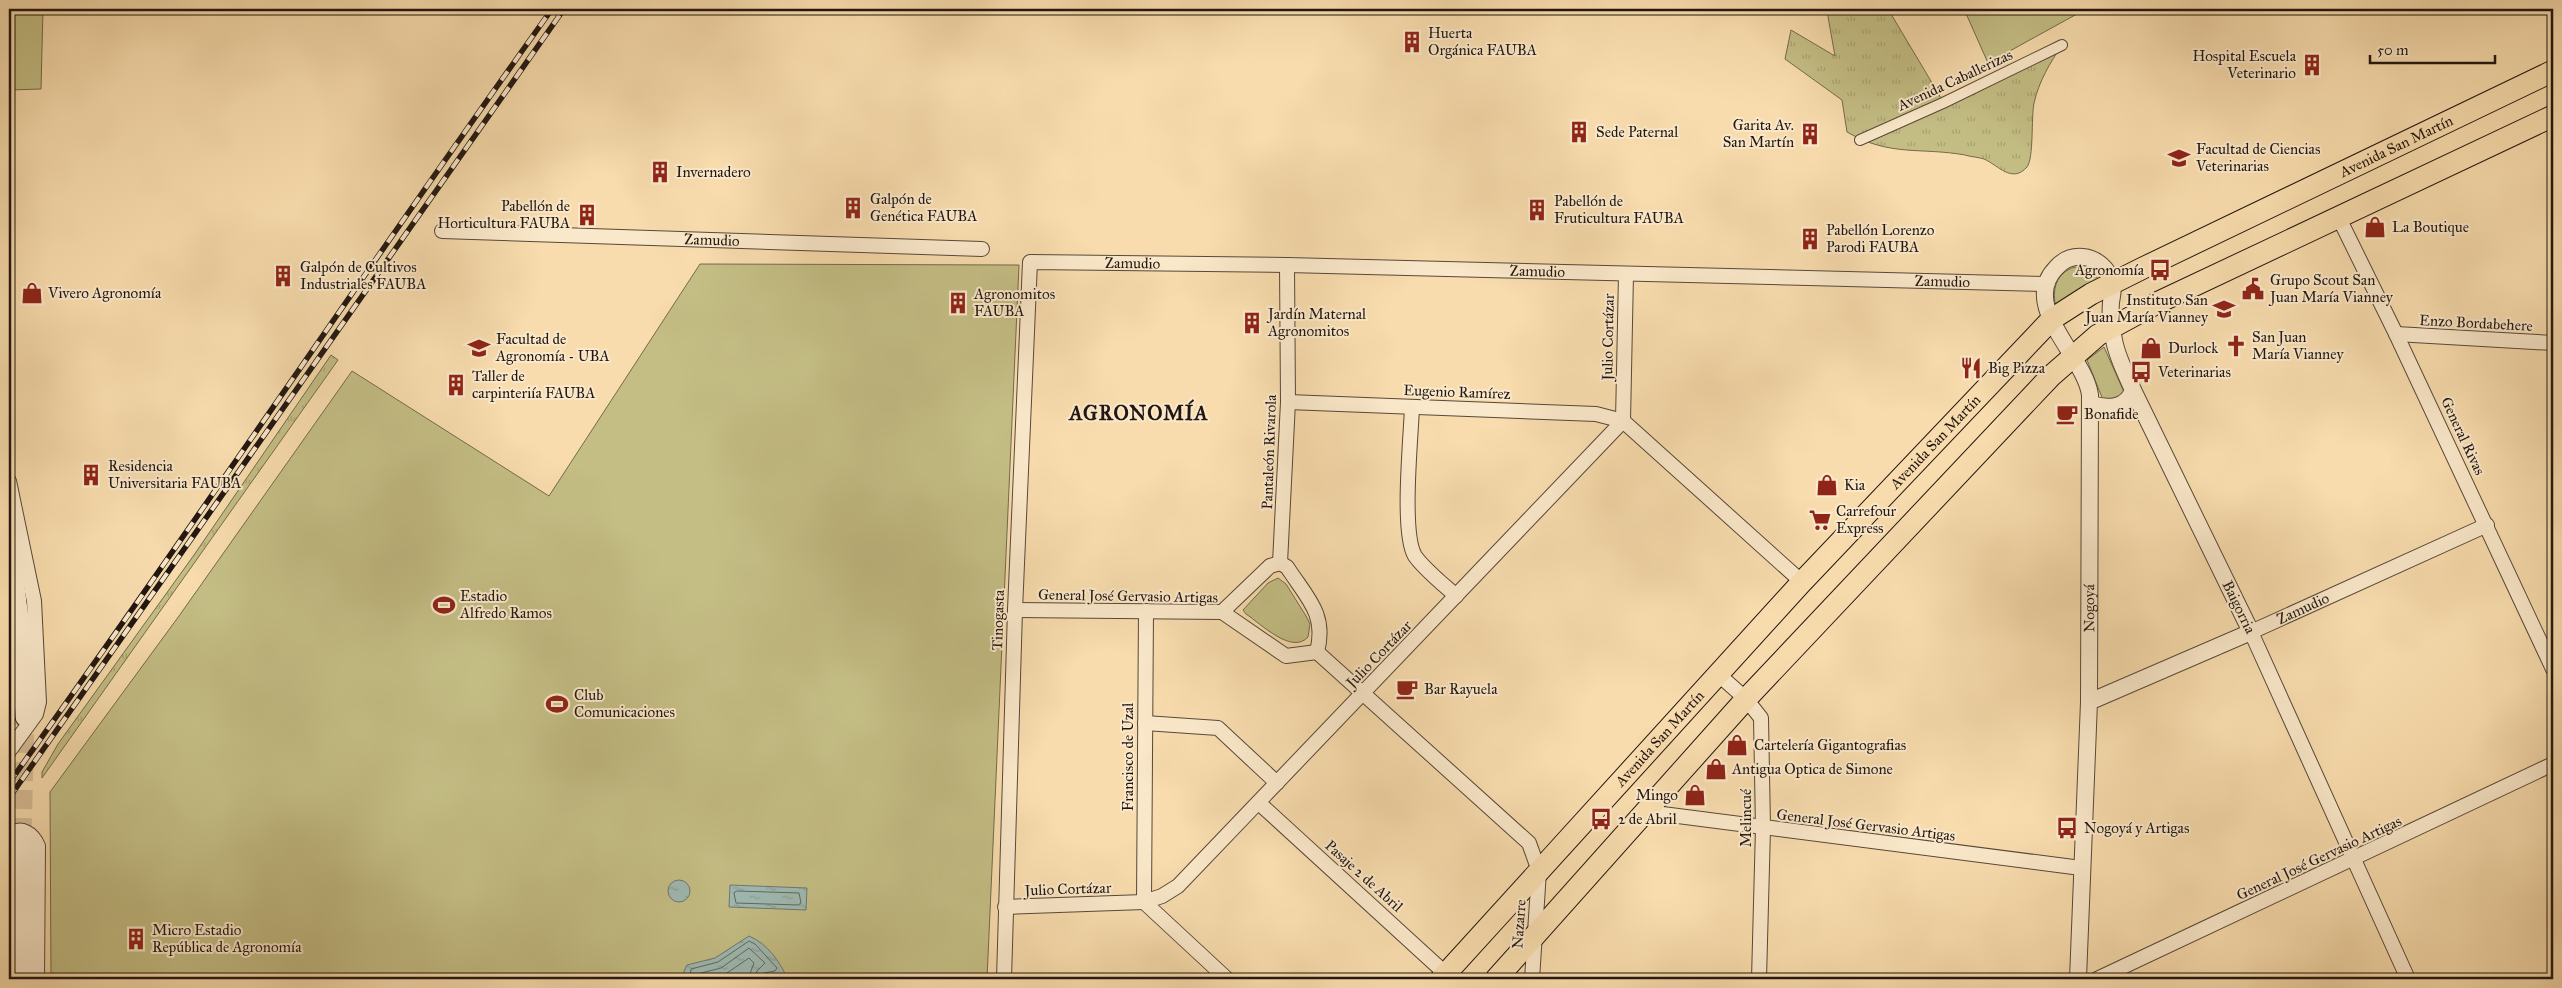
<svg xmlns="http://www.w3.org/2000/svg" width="2562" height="988" font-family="'IM FELL Great Primer',serif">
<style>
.grass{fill:url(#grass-tufts);stroke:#726a4b}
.park{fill:#c4be85;stroke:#726a4b}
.water{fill:url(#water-ripples);stroke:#6d7872}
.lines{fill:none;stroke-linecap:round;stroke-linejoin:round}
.shore{stroke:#606862;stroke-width:1}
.secondary-tunnel{stroke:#d8be96;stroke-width:19;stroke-dasharray:19 9;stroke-linecap:butt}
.pedestrian-casing{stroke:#574838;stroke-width:12}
.minor-casing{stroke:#574838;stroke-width:16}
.tertiary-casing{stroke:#574838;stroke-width:18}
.secondary-casing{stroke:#211611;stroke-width:21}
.primary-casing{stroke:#211611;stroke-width:23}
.pedestrian{stroke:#fae8ca;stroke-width:10}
.minor{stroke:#fae8ca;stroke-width:14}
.tertiary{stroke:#fae8ca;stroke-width:16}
.secondary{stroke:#fae8ca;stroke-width:19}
.primary{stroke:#f8dcad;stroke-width:21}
.rail-casing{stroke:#211611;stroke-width:5.5}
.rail{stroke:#fae8ca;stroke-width:4;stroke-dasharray:11;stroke-linecap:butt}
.labels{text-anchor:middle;stroke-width:4;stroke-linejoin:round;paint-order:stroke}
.poi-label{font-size:15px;fill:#211611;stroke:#fae8ca;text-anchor:start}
.street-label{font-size:15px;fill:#211611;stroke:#fae8ca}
.district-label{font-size:20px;font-weight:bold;letter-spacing:1px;fill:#211611;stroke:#fae8ca}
</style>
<defs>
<pattern id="grass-tufts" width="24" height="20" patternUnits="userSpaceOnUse" patternTransform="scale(1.25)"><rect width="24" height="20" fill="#c4be85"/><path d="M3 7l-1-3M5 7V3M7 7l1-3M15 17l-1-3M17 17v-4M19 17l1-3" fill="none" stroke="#a8a372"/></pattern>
<pattern id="water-ripples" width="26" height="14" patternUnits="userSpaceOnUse" patternTransform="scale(1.25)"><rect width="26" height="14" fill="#9fbab2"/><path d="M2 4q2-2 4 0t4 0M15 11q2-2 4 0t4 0" fill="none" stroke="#899f98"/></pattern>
</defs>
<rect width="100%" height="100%" fill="#f8dcad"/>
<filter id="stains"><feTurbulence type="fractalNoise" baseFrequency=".004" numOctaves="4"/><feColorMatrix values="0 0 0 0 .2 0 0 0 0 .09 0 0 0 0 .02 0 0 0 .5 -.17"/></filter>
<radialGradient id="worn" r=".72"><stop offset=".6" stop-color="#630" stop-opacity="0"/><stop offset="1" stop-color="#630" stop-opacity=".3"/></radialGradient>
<path class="grass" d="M 1836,9 L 1888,9 L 1944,103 L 2062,45 C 2050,63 2039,81 2034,103 C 2031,118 2034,158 2027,167 C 2012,184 1998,165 1984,159 C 1978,157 1971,157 1965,155 C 1920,147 1890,157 1847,132 L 1842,100 L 1785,59 L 1791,30 L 1835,56 L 1827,11 Z
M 331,355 L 338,360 L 42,778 L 42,772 L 58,744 L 194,555 Z"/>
<path class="park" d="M 9,9 L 43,9 L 41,89 L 9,90 Z
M 1964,9 L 2086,9 L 1988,63 Z
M 700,264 L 1019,265 L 987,979 L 51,979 L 50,792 L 179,616 L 352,371 L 549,496 Z
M 2075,267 L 2093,272 L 2101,283 L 2056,309 C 2052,290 2055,273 2075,267 Z
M 2104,347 L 2124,392 L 2118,400 L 2103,400 L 2087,360 Z
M 1278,578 L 1286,584 L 1306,616 L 1310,624 L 1308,637 C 1292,655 1261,624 1246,614 L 1243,610 L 1268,583 Z"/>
<path class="water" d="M668 891a11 11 0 1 1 22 0a11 11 0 1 1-22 0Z
M 730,885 L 807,888 L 806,910 L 729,907 Z
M 749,936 C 768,944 779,961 788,979 L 778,979 L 777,976 L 754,979 L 685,979 L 684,971 L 687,965 L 715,958 Z"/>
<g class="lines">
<path class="shore" d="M 737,891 L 799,893 L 801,903 L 798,905 L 736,903 L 734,893 Z
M 690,979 L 691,969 L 718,962 L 749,941 L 755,944 L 777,968 L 775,971 L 764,973 L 762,979
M 696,979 L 697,974 L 721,968 L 749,948 L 765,963 L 757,971 L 755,979
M 706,979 L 724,975 L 749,958 L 754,963 L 748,979"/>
<path class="secondary-tunnel" d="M 22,837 L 25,717"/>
<g class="pedestrian-casing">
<path id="pedestrian" d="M 1860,140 L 1943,103 L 2062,45"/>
</g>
<g class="minor-casing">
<g id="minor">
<path d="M 2339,218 L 2396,334 L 2553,669"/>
<path id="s1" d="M 442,231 L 982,249"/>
<path d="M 2396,334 L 2553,343"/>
<path d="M 1288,402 L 1596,414 L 1623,421 L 1802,582"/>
<path d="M 1412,407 C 1411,437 1401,533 1415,556 C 1424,569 1444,585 1456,596"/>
<path d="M 9,481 L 34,601 L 39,702 L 36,714 L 9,751"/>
<path d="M 1280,563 L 1288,402 L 1287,265"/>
<path d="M 1280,563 L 1287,567 C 1307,598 1327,614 1317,652"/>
<path d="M 1015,610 L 1222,612 L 1286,656 L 1317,652"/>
<path d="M 1146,611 L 1144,902 L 1227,979"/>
<path d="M 1222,612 L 1270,566 L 1280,563"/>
<path d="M 1317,652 L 1529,843 L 1539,871 L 1532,979"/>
<path d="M 1718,674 L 1746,699 L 1761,718 L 1763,828 L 1759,979"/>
<path d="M 1145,723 L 1218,728 L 1277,783"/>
<path d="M 1259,803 L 1446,974"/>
<path d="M 1647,812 L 2081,868"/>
<path d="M 9,836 C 20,824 33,834 38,846 L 37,979"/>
<path d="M 1005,907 L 1144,902 L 1162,896 L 1178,886 L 1623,421 L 1626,274"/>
<path id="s2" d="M 1004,979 L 1015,610 L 1030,262 L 1287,265 L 2046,284"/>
<path d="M 2097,979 L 2553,764"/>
<path id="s3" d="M 2408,979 L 2251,632 L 2487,525"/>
</g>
</g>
<g class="tertiary-casing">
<g id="tertiary">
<path d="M 2091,404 C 2107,409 2127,409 2133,390"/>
<path id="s4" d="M 2078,979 L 2089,702 L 2090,395 C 2085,356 2019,306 2056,268 C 2063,260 2072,256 2083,257 C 2096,258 2109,269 2112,283 C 2114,289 2112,296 2111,302 C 2110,315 2111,328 2114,340 C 2117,357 2126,374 2133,390 L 2251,632 L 2089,702"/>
</g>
</g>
<g class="secondary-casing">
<path id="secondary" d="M 9,542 L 21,633 L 25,717
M 22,979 L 22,837"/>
</g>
<g class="primary-casing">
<g id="primary">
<path id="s5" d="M 1441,979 L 1802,582 L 2052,319 L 2091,294 L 2143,268 L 2553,71"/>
<path d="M 1496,979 L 1746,699 L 2051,376 L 2098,335 L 2159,302 L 2553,116"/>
</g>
</g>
<use href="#pedestrian" class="pedestrian"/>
<use href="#minor" class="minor"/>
<use href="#tertiary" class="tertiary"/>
<use href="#secondary" class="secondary"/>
<use href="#primary" class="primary"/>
<g class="rail-casing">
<path id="rail" d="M 9,783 C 193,527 369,265 552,9
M 9,798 L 564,9"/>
</g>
<use href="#rail" class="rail"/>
</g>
<defs>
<g id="building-bare" transform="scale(1.725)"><path d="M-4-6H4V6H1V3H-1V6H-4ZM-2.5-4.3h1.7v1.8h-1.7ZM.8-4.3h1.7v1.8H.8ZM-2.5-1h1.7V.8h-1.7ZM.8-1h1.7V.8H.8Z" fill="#8f2418" stroke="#fae8ca" stroke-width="2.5" paint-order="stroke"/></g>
<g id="university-bare" transform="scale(1.725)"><path d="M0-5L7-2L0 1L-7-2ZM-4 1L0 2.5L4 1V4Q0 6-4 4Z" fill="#8f2418" stroke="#fae8ca" stroke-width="2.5" paint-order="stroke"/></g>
<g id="shop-bare" transform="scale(1.725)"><path d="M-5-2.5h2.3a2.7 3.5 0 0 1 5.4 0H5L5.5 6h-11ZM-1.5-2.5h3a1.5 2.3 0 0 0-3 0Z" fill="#8f2418" stroke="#fae8ca" stroke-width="2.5" paint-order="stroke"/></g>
<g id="bus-bare" transform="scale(1.725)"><path d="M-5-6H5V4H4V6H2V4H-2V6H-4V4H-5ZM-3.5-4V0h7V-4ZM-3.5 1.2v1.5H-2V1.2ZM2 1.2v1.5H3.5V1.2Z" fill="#8f2418" stroke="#fae8ca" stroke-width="2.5" paint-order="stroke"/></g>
<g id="civic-bare" transform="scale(1.725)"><path d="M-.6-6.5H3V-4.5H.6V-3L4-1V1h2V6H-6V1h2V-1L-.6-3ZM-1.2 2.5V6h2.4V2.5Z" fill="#8f2418" stroke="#fae8ca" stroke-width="2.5" paint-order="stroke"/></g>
<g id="school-bare" transform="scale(1.725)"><path d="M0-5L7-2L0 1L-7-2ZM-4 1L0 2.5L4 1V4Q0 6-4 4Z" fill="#8f2418" stroke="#fae8ca" stroke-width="2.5" paint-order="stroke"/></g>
<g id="church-bare" transform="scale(1.725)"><path d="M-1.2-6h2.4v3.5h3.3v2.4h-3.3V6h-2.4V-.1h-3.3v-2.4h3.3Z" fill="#8f2418" stroke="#fae8ca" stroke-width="2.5" paint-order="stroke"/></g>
<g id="restaurant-bare" transform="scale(1.725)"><path d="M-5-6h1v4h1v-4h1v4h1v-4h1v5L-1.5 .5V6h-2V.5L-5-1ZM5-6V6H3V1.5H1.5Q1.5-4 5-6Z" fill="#8f2418" stroke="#fae8ca" stroke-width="2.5" paint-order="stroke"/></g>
<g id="cafe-bare" transform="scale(1.725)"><path d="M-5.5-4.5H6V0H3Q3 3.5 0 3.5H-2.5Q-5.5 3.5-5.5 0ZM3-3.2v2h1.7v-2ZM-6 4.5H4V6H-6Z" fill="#8f2418" stroke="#fae8ca" stroke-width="2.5" paint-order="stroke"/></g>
<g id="supermarket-bare" transform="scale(1.725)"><path d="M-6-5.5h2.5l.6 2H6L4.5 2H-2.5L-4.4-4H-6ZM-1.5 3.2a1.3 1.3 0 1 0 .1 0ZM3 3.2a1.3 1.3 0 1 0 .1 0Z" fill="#8f2418" stroke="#fae8ca" stroke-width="2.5" paint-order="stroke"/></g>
<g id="stadium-bare" transform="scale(1.725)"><path d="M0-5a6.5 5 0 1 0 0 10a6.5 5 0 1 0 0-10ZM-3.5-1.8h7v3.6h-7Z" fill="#8f2418" stroke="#fae8ca" stroke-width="2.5" paint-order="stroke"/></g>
</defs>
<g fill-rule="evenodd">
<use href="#building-bare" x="1412" y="42"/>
<use href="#building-bare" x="2312" y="65"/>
<use href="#building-bare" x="1579" y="132"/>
<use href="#building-bare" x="1810" y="134"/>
<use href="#university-bare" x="2179" y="158"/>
<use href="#building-bare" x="660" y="172"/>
<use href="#building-bare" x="853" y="208"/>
<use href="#building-bare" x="1537" y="210"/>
<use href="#building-bare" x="587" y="215"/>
<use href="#shop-bare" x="2375" y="227"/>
<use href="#building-bare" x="1810" y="239"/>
<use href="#bus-bare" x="2160" y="270"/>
<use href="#building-bare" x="283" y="276"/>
<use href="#civic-bare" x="2253" y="289"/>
<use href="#shop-bare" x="32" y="293"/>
<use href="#building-bare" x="958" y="303"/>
<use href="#school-bare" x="2224" y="309"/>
<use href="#building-bare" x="1252" y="323"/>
<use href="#church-bare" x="2236" y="346"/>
<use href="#university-bare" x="479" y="348"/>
<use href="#shop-bare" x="2151" y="348"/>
<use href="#restaurant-bare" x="1971" y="368"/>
<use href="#bus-bare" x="2141" y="372"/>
<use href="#building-bare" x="456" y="385"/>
<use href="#cafe-bare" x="2067" y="414"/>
<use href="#building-bare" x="91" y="475"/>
<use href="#shop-bare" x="1827" y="485"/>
<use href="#supermarket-bare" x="1820" y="520"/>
<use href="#stadium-bare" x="444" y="605"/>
<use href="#cafe-bare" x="1407" y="689"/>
<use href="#stadium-bare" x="557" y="704"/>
<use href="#shop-bare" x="1737" y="745"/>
<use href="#shop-bare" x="1716" y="769"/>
<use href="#shop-bare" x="1695" y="795"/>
<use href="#bus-bare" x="1601" y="819"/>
<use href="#bus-bare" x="2067" y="828"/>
<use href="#building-bare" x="136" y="939"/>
</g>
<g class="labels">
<g class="poi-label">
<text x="1428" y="38">Huerta<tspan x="1428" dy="17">Orgánica FAUBA</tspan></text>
<text x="2296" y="61" text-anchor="end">Hospital Escuela<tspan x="2296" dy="17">Veterinario</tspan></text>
<text x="1794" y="130" text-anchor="end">Garita Av.<tspan x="1794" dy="17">San Martín</tspan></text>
<text x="1596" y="137">Sede Paternal</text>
<text x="2196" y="154">Facultad de Ciencias<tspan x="2196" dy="17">Veterinarias</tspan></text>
<text x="676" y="177">Invernadero</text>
<text x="870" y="204">Galpón de<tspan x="870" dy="17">Genética FAUBA</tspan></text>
<text x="1554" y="206">Pabellón de<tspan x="1554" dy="17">Fruticultura FAUBA</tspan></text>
<text x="570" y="211" text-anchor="end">Pabellón de<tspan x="570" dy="17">Horticultura FAUBA</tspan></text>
<text x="2392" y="232">La Boutique</text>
<text x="1826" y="235">Pabellón Lorenzo<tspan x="1826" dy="17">Parodi FAUBA</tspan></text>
<text x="300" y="272">Galpón de Cultivos<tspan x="300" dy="17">Industriales FAUBA</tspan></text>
<text x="2144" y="275" text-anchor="end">Agronomía</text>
<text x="2270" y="285">Grupo Scout San<tspan x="2270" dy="17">Juan María Vianney</tspan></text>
<text x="48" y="298">Vivero Agronomía</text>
<text x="974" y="299">Agronomitos<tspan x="974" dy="17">FAUBA</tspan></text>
<text x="2208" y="305" text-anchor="end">Instituto San<tspan x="2208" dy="17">Juan María Vianney</tspan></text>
<text x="1268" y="319">Jardín Maternal<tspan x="1268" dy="17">Agronomitos</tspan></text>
<text x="2252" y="342">San Juan<tspan x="2252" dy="17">María Vianney</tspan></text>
<text x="496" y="344">Facultad de<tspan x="496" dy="17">Agronomía - UBA</tspan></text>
<text x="2168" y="353">Durlock</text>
<text x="1988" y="373">Big Pizza</text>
<text x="2158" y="377">Veterinarias</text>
<text x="472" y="381">Taller de<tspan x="472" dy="17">carpinteriía FAUBA</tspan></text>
<text x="2084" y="419">Bonafide</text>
<text x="108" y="471">Residencia<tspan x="108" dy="17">Universitaria FAUBA</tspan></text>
<text x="1844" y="490">Kia</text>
<text x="1836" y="516">Carrefour<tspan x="1836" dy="17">Express</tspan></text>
<text x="460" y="601">Estadio<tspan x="460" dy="17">Alfredo Ramos</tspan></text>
<text x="1424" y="694">Bar Rayuela</text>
<text x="574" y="700">Club<tspan x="574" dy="17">Comunicaciones</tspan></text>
<text x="1754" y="750">Cartelería Gigantografias</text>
<text x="1732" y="774">Antigua Optica de Simone</text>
<text x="1678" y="800" text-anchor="end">Mingo</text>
<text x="1618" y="824">2 de Abril</text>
<text x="2084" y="833">Nogoyá y Artigas</text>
<text x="152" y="935">Micro Estadio<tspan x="152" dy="17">República de Agronomía</tspan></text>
</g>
<g class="street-label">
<text transform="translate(1955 80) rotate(-25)" y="5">Avenida Caballerizas</text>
<text dy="5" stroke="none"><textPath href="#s5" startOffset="1285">Avenida San Martín</textPath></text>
<text dy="5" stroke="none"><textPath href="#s1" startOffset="270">Zamudio</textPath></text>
<text dy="5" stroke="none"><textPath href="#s2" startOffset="820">Zamudio</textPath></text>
<text dy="5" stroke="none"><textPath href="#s2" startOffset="1225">Zamudio</textPath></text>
<text dy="5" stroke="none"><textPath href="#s2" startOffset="1630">Zamudio</textPath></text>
<text transform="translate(2476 323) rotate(3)" y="5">Enzo Bordabehere</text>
<text transform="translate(1608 337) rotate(-89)" y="5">Julio Cortázar</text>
<text transform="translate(1457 392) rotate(2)" y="5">Eugenio Ramírez</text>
<text transform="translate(2463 436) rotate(65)" y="5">General Rivas</text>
<text dy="5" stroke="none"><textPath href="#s5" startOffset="730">Avenida San Martín</textPath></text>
<text transform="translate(1269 452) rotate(-88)" y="5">Pantaleón Rivarola</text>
<text transform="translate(1128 596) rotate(1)" y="5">General José Gervasio Artigas</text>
<text transform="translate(2239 607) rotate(64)" y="5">Baigorria</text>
<text dy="5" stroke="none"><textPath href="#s4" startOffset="371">Nogoyá</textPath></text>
<text dy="5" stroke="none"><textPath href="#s3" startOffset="438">Zamudio</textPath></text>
<text transform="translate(998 620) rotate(-88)" y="5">Tinogasta</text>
<text transform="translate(1379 654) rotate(-46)" y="5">Julio Cortázar</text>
<text dy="5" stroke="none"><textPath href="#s5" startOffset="325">Avenida San Martín</textPath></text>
<text transform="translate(1128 757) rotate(-90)" y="5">Francisco de Uzal</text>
<text transform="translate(1746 818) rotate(-90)" y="5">Melincué</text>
<text transform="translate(1866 825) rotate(7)" y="5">General José Gervasio Artigas</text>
<text transform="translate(2319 858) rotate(-25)" y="5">General José Gervasio Artigas</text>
<text transform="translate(1364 876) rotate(42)" y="5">Pasaje 2 de Abril</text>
<text transform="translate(1068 889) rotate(-2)" y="5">Julio Cortázar</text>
<text transform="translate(1519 924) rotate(-86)" y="5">Nazarre</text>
</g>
<g class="district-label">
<text x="1139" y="420">AGRONOMÍA</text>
</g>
</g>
<rect width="2562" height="988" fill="none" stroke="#f8dcad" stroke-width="30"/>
<rect x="10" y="10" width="2542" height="968" fill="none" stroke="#211611" stroke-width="2.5"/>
<rect x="15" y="15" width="2532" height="958" fill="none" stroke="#211611"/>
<path d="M2370 55v8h125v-8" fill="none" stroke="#211611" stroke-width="2.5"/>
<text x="2377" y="55" font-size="15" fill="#211611" stroke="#fae8ca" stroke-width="4" paint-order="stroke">50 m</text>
<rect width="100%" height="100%" filter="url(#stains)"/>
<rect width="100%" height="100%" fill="url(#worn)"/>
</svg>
